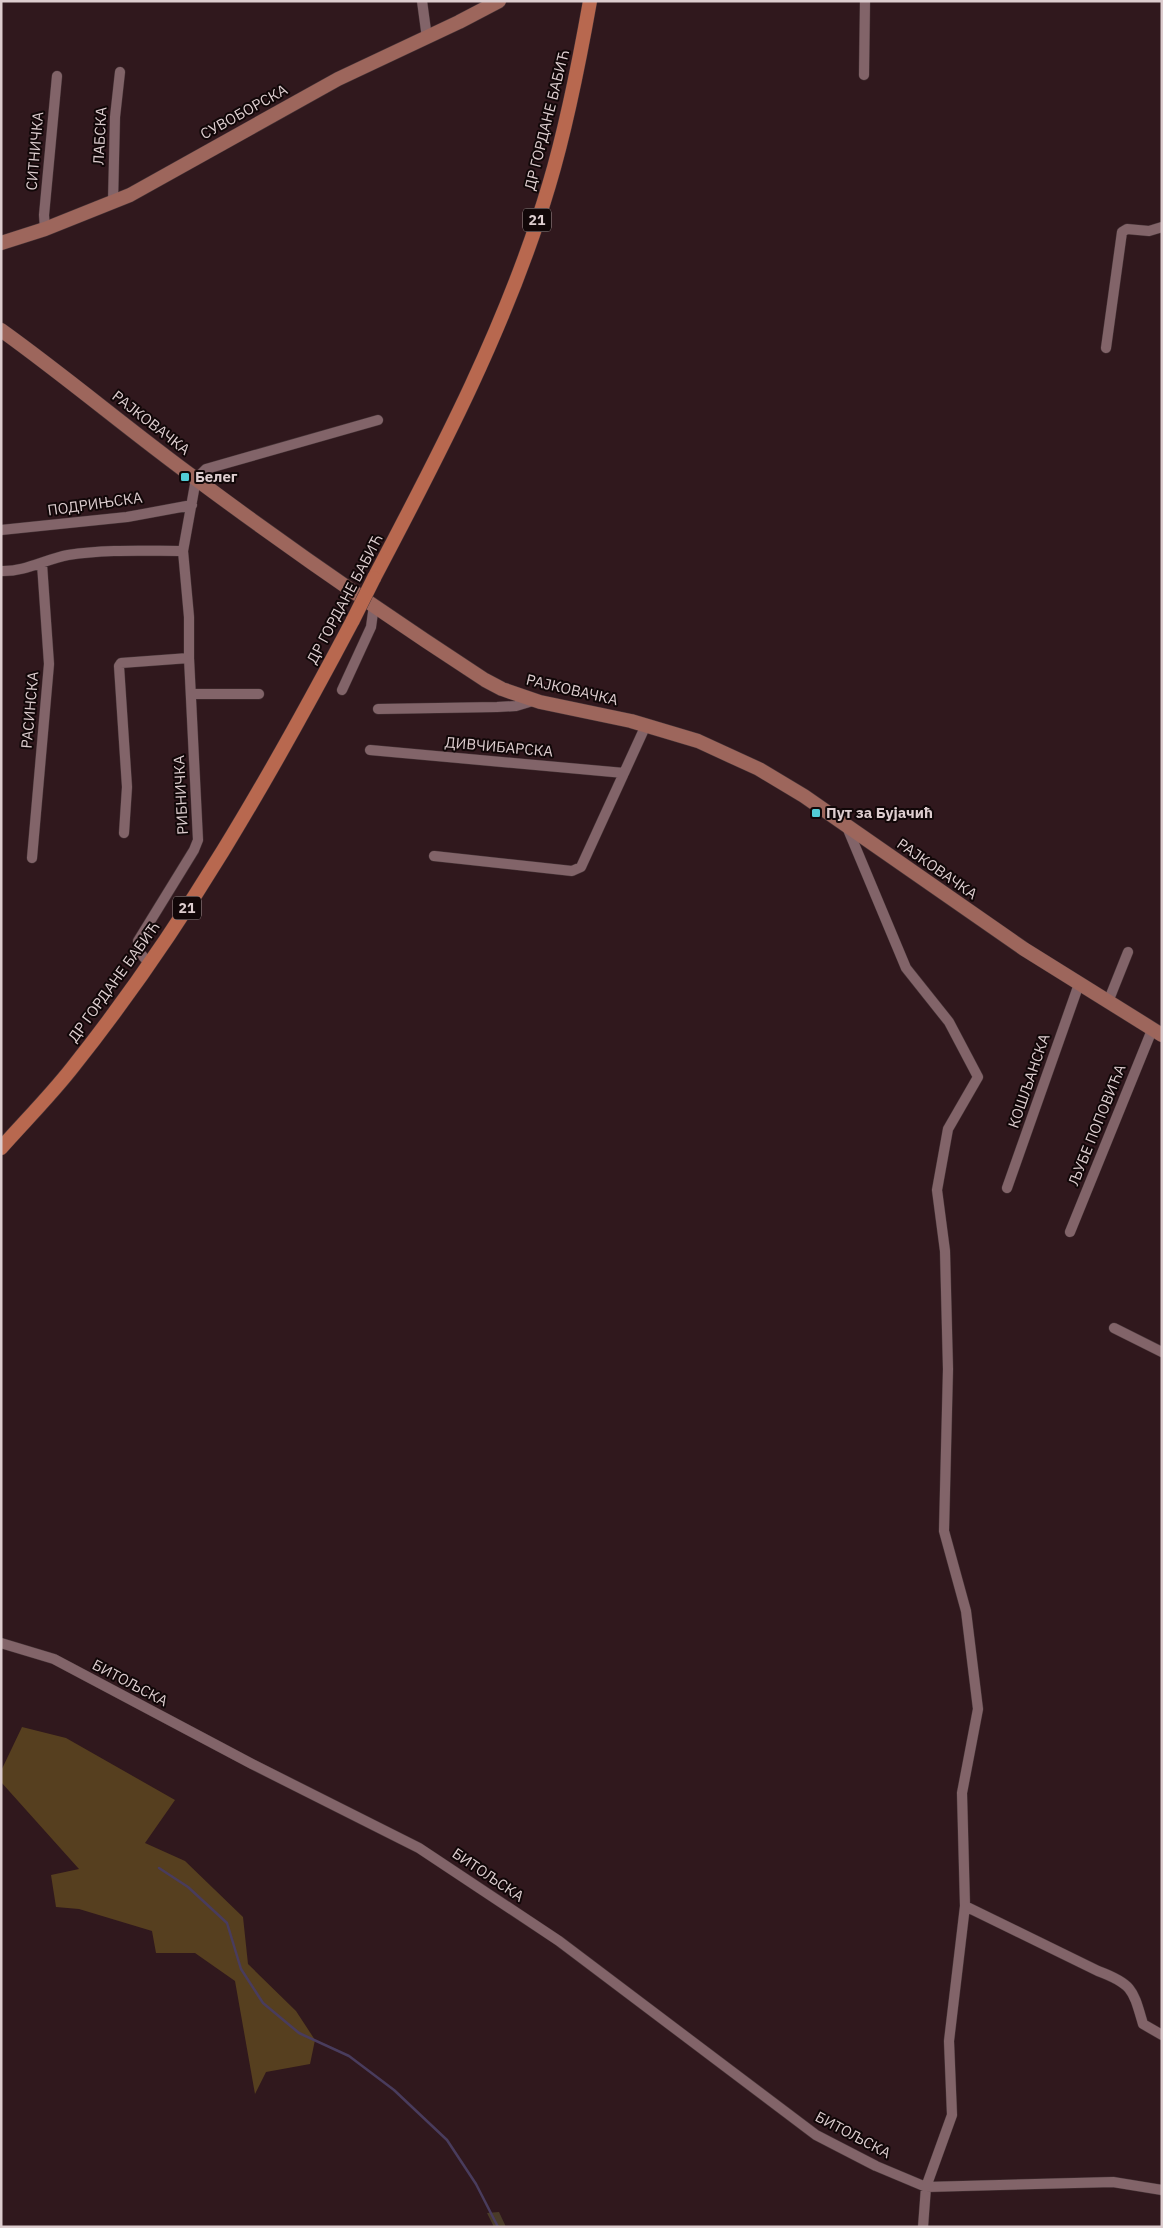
<svg xmlns="http://www.w3.org/2000/svg" width="1163" height="2228" font-family="'IBM Plex Sans',sans-serif">
<style>
.green{fill:#4a3b28}
.forest{fill:#563f1f}
.lines{fill:none;stroke-linecap:round;stroke-linejoin:round}
.stream{stroke:#493c5d;stroke-width:2.5}
.minor-casing{stroke:#463437;stroke-width:11}
.secondary-casing{stroke:#463437;stroke-width:15}
.primary-casing{stroke:#463437;stroke-width:15}
.minor{stroke:#826469;stroke-width:10}
.secondary{stroke:#9d665c;stroke-width:14}
.primary{stroke:#b8684f;stroke-width:14}
.primary-bridge-casing{stroke:#463437;stroke-width:15;stroke-linecap:butt}
.primary-bridge{stroke:#b8684f;stroke-width:14}
.poi-dot{fill:#52ccd6;stroke:#110708;stroke-width:2}
.labels{text-anchor:middle;stroke-width:4;stroke-linejoin:round;paint-order:stroke}
.shield{fill:#110708;stroke:#a09293;stroke-width:1}
.shield-label{font-size:14px;font-weight:bold;fill:#ddcdcf}
.street-label{font-size:15px;fill:#ddcdcf;stroke:#110708}
.poi-label{font-size:15px;font-weight:bold;fill:#ddcdcf;stroke:#110708;text-anchor:start}
</style>
<rect width="100%" height="100%" fill="#30181d"/>
<path class="green" d="M 499,2212 L 506,2227 L 494,2227 L 487,2213 Z"/>
<path class="forest" d="M 22,1727 L 66,1738 L 175,1800 L 145,1843 L 185,1861 L 243,1917 L 248,1964 L 296,2011 L 315,2040 L 310,2064 L 266,2072 L 255,2094 L 235,1981 L 195,1953 L 156,1953 L 152,1931 L 79,1909 L 56,1907 L 51,1875 L 79,1869 L 1,1782 L 1,1771 Z"/>
<g class="lines">
<path class="stream" d="M 159,1868 L 188,1887 L 227,1923 L 241,1969 L 263,2003 L 299,2033 L 349,2056 L 394,2090 L 447,2140 L 476,2184 L 498,2227"/>
<g class="minor-casing">
<path id="minor" d="M 422,1 L 427,38
M 864,75 L 865,1
M 113,202 L 115,117 L 120,72
M 45,229 L 44,215 L 57,76
M 1106,348 L 1122,232 L 1127,229 L 1149,231 L 1162,227
M 1,530 L 127,517 L 192,505
M 1,571 C 25,572 46,559 68,555 C 106,549 145,551 183,551
M 342,690 L 371,627 L 374,605
M 191,694 L 259,694
M 378,709 L 497,707 L 516,706 L 536,700
M 370,750 L 624,773
M 847,827 L 906,968 L 949,1022 L 978,1077 L 948,1129 L 937,1190 L 945,1251 L 948,1369 L 944,1531 L 966,1611 L 978,1709 L 962,1793 L 965,1906 L 949,2041 L 952,2115 L 926,2187 L 923,2227
M 124,833 L 127,787 L 119,666 L 121,663 L 189,658
M 434,856 L 572,871 L 581,867 L 646,725
M 32,858 L 49,664 L 42,564
M 149,963 L 140,953 L 138,941 L 194,850 L 198,840 L 189,658 L 189,617 L 183,551 L 196,479 L 206,469 L 378,420
M 1108,1002 L 1128,952
M 1007,1188 L 1079,984
M 1070,1232 L 1152,1030
M 1114,1328 L 1162,1352
M 1,1643 L 54,1659 L 252,1764 L 419,1848 L 559,1941 L 816,2135 L 876,2166 L 926,2187 L 1113,2182 L 1162,2190
M 965,1906 L 1098,1971 C 1133,1984 1133,1990 1143,2024 L 1162,2035"/>
</g>
<g class="secondary-casing">
<path id="secondary" d="M 1,243 L 45,229 L 130,195 L 338,79 L 459,22 L 499,1
M 1,330 C 68,378 130,431 196,479 C 290,549 387,616 485,680 L 502,689 L 540,702 L 631,721 L 698,741 L 759,769 L 804,796 L 1024,949 L 1162,1035"/>
</g>
<g class="primary-casing">
<path id="primary" d="M 374,578 C 441,451 508,323 549,185 C 567,125 579,63 590,1
M 1,1148 C 25,1121 50,1096 72,1068 C 183,929 270,777 353,620"/>
</g>
<use href="#minor" class="minor"/>
<use href="#secondary" class="secondary"/>
<use href="#primary" class="primary"/>
<g class="primary-bridge-casing">
<path id="primary-bridge" d="M 353,620 L 374,578"/>
</g>
<use href="#primary-bridge" class="primary-bridge"/>
</g>
<g class="poi-dot">
<rect x="180" y="472" width="10" height="10" rx="2.5"/>
<rect x="811" y="808" width="10" height="10" rx="2.5"/>
</g>
<g class="labels">
<g class="shield">
<rect x="523" y="208.5" width="28" height="23" rx="4"/>
<rect x="173" y="896.5" width="28" height="23" rx="4"/>
</g>
<g class="shield-label">
<text x="537" y="225">21</text>
<text x="187" y="913">21</text>
</g>
<g class="street-label">
<text transform="translate(244 112) rotate(-29)" y="5">СУВОБОРСКА</text>
<text transform="translate(547 120) rotate(-76)" y="5">ДР ГОРДАНЕ БАБИЋ</text>
<text transform="translate(100 136) rotate(-87)" y="5">ЛАБСКА</text>
<text transform="translate(35 151) rotate(-85)" y="5">СИТНИЧКА</text>
<text transform="translate(151 423) rotate(38)" y="5">РАЈКОВАЧКА</text>
<text transform="translate(95 504) rotate(-8)" y="5">ПОДРИЊСКА</text>
<text transform="translate(345 599) rotate(-62)" y="5">ДР ГОРДАНЕ БАБИЋ</text>
<text transform="translate(572 690) rotate(13)" y="5">РАЈКОВАЧКА</text>
<text transform="translate(30 710) rotate(-85)" y="5">РАСИНСКА</text>
<text transform="translate(499 747) rotate(5)" y="5">ДИВЧИБАРСКА</text>
<text transform="translate(181 795) rotate(-93)" y="5">РИБНИЧКА</text>
<text transform="translate(937 869) rotate(35)" y="5">РАЈКОВАЧКА</text>
<text transform="translate(114 982) rotate(-54)" y="5">ДР ГОРДАНЕ БАБИЋ</text>
<text transform="translate(1029 1081) rotate(-71)" y="5">КОШЉАНСКА</text>
<text transform="translate(1097 1125) rotate(-68)" y="5">ЉУБЕ ПОПОВИЋА</text>
<text transform="translate(130 1683) rotate(28)" y="5">БИТОЉСКА</text>
<text transform="translate(488 1875) rotate(34)" y="5">БИТОЉСКА</text>
<text transform="translate(853 2135) rotate(28)" y="5">БИТОЉСКА</text>
</g>
<g class="poi-label">
<text x="195" y="482">Белег</text>
<text x="826" y="818">Пут за Бујачић</text>
</g>
</g>
<rect width="1163" height="2228" fill="none" stroke="#ddcdcf" stroke-width="5"/>
</svg>
